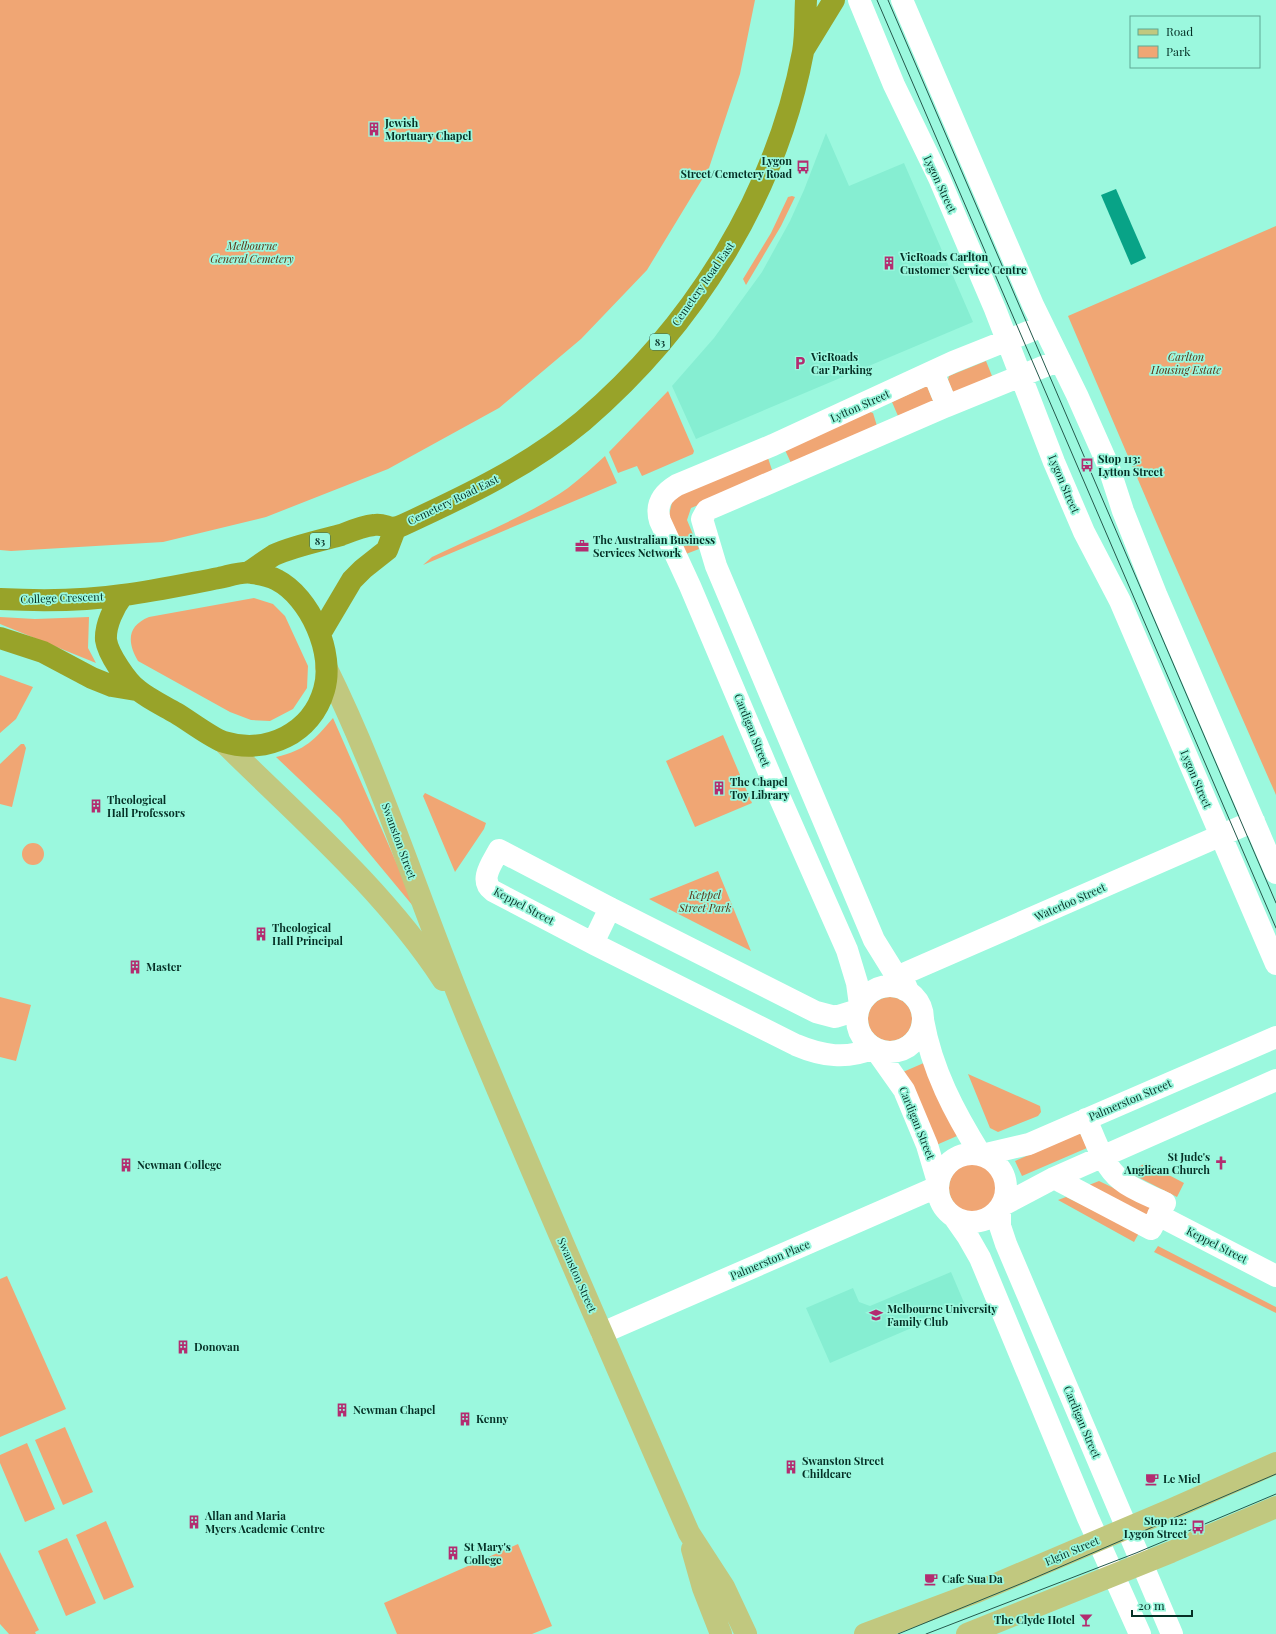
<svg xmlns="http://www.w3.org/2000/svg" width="1276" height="1634" font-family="'Playfair Display',serif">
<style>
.built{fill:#86eed2}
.green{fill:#f0a674}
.water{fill:#08a387}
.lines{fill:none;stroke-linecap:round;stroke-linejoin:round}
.minor{stroke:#fff;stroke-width:22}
.major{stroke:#c1c87f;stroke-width:22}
.highway{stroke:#98a329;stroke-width:22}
.tram{stroke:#24594c;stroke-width:1}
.labels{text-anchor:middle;stroke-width:3.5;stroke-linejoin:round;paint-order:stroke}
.shield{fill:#9bf8de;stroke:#326c5d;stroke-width:1}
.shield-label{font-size:10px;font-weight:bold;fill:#053026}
.poi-label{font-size:11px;font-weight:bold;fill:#053026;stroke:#9bf8de;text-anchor:start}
.street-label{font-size:11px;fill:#053026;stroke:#9bf8de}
.park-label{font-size:11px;font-style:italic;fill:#5a3214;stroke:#9bf8de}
</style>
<rect width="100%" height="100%" fill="#9bf8de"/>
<path class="built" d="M 826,133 L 849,186 L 904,163 L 973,322 L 696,439 L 672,386 L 714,338 L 762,272 L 790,221 L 804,190 Z
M 951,1272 L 965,1305 L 830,1363 L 806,1308 L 853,1288 L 859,1302 L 870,1306 Z"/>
<path class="green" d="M 0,0 L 755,0 L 740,74 L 709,168 L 647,270 L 581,339 L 499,408 L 388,469 L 266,517 L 163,542 L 11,551 L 0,550 Z
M 792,196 L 795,197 L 781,226 L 746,285 L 743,279 L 771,233 L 788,197 Z
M 1276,226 L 1276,795 L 1169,552 L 1068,316 Z
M 986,361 L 994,381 L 959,395 L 953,392 L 948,380 L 949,376 Z
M 927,386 L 933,401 L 898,416 L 892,402 Z
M 668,391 L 694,451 L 693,454 L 642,476 L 637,466 L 618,473 L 609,452 Z
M 870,412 L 873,413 L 877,426 L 791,463 L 785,450 Z
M 605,456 L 617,483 L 423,565 L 432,557 C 477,535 526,517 568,488 C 581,478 593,467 605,456 Z
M 768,458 L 772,470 L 771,475 L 691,508 L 687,520 L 699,549 L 686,554 L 669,515 L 673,498 Z
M 254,598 L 273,604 L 285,616 L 308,666 L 307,688 L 293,709 L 270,721 L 251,720 L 230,712 L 138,661 C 127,642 127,626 149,617 Z
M 0,617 L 35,619 L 89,617 L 88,648 L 96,663 L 0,624 Z
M 0,675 L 33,687 L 16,719 L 0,733 Z
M 333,718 L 418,912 L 340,818 L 276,757 C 306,750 314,740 333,718 Z
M 723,735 L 752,803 L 695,827 L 666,761 Z
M 21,744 L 24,744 L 26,748 L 12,807 L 0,804 L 0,764 Z
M 425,793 L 486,823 L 484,829 L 455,872 L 423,796 Z
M22 854a11 11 0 1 1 22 0a11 11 0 1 1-22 0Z
M 718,871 L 751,951 L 649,899 Z
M868 1019a22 22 0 1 1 44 0a22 22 0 1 1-44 0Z
M 0,997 L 31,1005 L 16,1061 L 0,1057 Z
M 926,1062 L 957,1136 L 934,1146 L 903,1072 Z
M 968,1074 L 1040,1106 L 1041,1112 L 1038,1116 L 998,1132 L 990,1128 Z
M 1080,1133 L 1087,1148 L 1022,1176 L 1015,1161 Z
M 1146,1163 L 1184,1183 L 1177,1197 L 1128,1172 Z
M949 1188a24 24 0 1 1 48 0a24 24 0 1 1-48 0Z
M 1099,1181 L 1153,1207 L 1148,1216 L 1089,1185 Z
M 1066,1197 L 1139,1233 L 1134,1242 L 1058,1200 Z
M 1158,1246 L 1276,1307 L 1276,1313 L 1154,1252 Z
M 7,1276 L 66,1409 L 0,1437 L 0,1279 Z
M 65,1427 L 93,1492 L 63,1505 L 35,1440 Z
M 27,1443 L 55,1509 L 25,1522 L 0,1463 L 0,1455 Z
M 106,1521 L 134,1587 L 104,1600 L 76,1535 Z
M 67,1538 L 96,1603 L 66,1616 L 38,1551 Z
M 518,1544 L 552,1626 L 532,1634 L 397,1634 L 384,1603 Z
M 0,1552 L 39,1630 L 35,1632 L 36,1634 L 9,1634 L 0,1624 Z"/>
<path class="water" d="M 1116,189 L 1146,258 L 1131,265 L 1101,195 Z"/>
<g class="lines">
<path class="minor" d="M 859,0 L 894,85 L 939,178 L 995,309 L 1054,462 L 1084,532 L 1120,601 L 1276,964
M 902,0 L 1033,305 L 1077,395 L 1108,465 L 1123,511 L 1156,594 L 1276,873
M 933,372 L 947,406
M 593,943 L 610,908
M857 1019a33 33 0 1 1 66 0a33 33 0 1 1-66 0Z
M 905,990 L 874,940 L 716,566 L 702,519 L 707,510 L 714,507 L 947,406 L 1060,360
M 908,991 L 901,975 L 1254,821
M 860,1005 L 857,983 L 847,950 L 779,796 L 690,586 L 660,521 C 655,504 662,494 677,485 L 773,445 L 953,362 L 1043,326
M 858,1010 L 835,1017 L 816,1012 L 610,908 L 499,850 C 493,862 478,880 493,891 L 596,945 L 796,1045 C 822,1056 847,1060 873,1048
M 923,1020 C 932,1070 954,1112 981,1155
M 875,1049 L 904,1090 L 927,1145 L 938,1182
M938 1188a34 34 0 1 1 68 0a34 34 0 1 1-68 0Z
M 982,1155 L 1029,1144 L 1276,1037
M 1054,1178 L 1151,1229 L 1165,1203 C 1151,1196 1133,1190 1121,1180 C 1103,1166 1095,1139 1086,1119
M 1001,1206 L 1054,1178 L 1276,1080
M 1000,1208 L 1000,1226 L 1006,1244 L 1172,1634
M 1158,1215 L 1276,1276
M 954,1217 L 968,1237 L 980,1258 L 1088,1518 L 1140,1634
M 602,1333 L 937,1187"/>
<path class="major" d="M 326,667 C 382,780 419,901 467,1017 C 539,1190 614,1361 689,1533 L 724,1587 L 746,1634
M 223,742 C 299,817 385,891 443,980
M 692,1549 L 703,1588 L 721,1634
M 865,1634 L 977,1592 L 1172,1509 L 1276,1463
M 967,1634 L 1171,1552 L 1276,1507"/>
<path class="highway" d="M 804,49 L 834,0
M 249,572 C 258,566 266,560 274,555 C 291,547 322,540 341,535 C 351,531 363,526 374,525 C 387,523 388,532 403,525 C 466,496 529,466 583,421 C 693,327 776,195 803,52 C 806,35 805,17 806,0
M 0,599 C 41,601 83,601 123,595 C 155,591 187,584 219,578 C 229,576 242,571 252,573 C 260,574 270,576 277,580 C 310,597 335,653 324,690 C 312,733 267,755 224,742 C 213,739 188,720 176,713 C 164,706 149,699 138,690 C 127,682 108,654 106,640 C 105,625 114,607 123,595
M 320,634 L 352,580 L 363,569 L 387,550 L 395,529
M 0,638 L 43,652 L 92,678 L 112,686 L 136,690"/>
<path class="tram" d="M 877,0 L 1276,928
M 888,0 L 1276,903
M 898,1634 L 1025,1582 L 1276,1474
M 926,1634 L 1136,1553 L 1276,1494"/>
</g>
<defs>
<g id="building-bare" transform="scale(1.08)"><path d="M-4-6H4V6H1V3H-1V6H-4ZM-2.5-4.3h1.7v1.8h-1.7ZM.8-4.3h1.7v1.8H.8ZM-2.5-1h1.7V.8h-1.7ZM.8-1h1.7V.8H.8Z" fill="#b32c70" stroke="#9bf8de" stroke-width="2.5" paint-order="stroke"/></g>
<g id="bus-bare" transform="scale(1.08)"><path d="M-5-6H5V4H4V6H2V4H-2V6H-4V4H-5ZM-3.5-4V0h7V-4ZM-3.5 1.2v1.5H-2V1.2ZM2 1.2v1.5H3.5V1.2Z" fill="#b32c70" stroke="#9bf8de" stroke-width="2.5" paint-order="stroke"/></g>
<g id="parking-bare" transform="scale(1.08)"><path d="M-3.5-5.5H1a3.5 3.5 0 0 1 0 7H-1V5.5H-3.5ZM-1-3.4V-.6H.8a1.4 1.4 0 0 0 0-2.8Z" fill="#b32c70" stroke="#9bf8de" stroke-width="2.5" paint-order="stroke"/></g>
<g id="office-bare" transform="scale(1.08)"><path d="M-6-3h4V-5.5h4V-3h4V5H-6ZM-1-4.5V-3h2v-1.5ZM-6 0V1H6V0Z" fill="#b32c70" stroke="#9bf8de" stroke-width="2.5" paint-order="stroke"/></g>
<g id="church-bare" transform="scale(1.08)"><path d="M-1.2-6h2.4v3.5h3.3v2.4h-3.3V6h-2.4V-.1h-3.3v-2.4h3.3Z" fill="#b32c70" stroke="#9bf8de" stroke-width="2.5" paint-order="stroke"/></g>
<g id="school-bare" transform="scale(1.08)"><path d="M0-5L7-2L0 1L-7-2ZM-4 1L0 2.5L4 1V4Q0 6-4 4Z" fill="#b32c70" stroke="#9bf8de" stroke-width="2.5" paint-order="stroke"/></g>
<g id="cafe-bare" transform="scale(1.08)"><path d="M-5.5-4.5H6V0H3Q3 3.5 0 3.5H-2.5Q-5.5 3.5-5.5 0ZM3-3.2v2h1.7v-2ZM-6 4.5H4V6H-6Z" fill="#b32c70" stroke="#9bf8de" stroke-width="2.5" paint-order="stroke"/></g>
<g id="bar-bare" transform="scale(1.08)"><path d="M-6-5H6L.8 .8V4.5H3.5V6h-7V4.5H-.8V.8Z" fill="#b32c70" stroke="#9bf8de" stroke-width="2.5" paint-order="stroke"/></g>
</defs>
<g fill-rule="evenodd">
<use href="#building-bare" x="374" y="129"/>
<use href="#bus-bare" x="803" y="167"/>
<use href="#building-bare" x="889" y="263"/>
<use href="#parking-bare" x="800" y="363"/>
<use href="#bus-bare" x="1087" y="465"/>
<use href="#office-bare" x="582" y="546"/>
<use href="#building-bare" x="719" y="788"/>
<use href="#building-bare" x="96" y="806"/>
<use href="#building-bare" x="261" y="934"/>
<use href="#building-bare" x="135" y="967"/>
<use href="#church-bare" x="1221" y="1163"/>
<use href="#building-bare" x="126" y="1165"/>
<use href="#school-bare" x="876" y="1315"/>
<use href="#building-bare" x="183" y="1347"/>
<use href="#building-bare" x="342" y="1410"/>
<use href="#building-bare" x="465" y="1419"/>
<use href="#building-bare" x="791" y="1467"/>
<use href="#cafe-bare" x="1152" y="1479"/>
<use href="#building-bare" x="194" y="1522"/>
<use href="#bus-bare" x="1198" y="1527"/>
<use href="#building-bare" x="453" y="1553"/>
<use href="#cafe-bare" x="931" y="1579"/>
<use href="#bar-bare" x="1086" y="1620"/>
</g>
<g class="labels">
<g class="shield">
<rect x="650" y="334" width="20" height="16" rx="3"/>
<rect x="310" y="533" width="20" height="16" rx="3"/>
</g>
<g class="shield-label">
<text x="660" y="346">83</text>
<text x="320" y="545">83</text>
</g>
<g class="poi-label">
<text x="385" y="127">Jewish<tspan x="385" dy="13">Mortuary Chapel</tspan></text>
<text x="792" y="165" text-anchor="end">Lygon<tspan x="792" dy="13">Street/Cemetery Road</tspan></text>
<text x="900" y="261">VicRoads Carlton<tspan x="900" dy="13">Customer Service Centre</tspan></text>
<text x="811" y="361">VicRoads<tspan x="811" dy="13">Car Parking</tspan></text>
<text x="1098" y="463">Stop 113:<tspan x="1098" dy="13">Lytton Street</tspan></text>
<text x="593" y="544">The Australian Business<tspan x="593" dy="13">Services Network</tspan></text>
<text x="730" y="786">The Chapel<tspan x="730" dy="13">Toy Library</tspan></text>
<text x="107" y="804">Theological<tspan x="107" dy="13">Hall Professors</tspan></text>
<text x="272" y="932">Theological<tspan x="272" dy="13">Hall Principal</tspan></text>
<text x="146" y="971">Master</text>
<text x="1210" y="1161" text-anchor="end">St Jude's<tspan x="1210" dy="13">Anglican Church</tspan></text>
<text x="137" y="1169">Newman College</text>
<text x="887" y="1313">Melbourne University<tspan x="887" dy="13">Family Club</tspan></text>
<text x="194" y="1351">Donovan</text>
<text x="353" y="1414">Newman Chapel</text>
<text x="476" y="1423">Kenny</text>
<text x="802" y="1465">Swanston Street<tspan x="802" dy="13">Childcare</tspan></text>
<text x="1163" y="1483">Le Miel</text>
<text x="205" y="1520">Allan and Maria<tspan x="205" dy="13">Myers Academic Centre</tspan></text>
<text x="1187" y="1525" text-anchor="end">Stop 112:<tspan x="1187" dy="13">Lygon Street</tspan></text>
<text x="464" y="1551">St Mary's<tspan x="464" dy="13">College</tspan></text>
<text x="942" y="1583">Cafe Sua Da</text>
<text x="1075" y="1624" text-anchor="end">The Clyde Hotel</text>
</g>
<g class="street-label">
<text transform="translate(940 184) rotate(65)" y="4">Lygon Street</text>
<text transform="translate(703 284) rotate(-55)" y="4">Cemetery Road East</text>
<text transform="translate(860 406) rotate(-24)" y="4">Lytton Street</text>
<text transform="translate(1064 484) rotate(67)" y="4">Lygon Street</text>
<text transform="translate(453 500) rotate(-26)" y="4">Cemetery Road East</text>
<text transform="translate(62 598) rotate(-2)" y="4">College Crescent</text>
<text transform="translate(752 730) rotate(68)" y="4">Cardigan Street</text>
<text transform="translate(1196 779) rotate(67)" y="4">Lygon Street</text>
<text transform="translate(399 841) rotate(70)" y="4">Swanston Street</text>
<text transform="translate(1070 902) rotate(-24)" y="4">Waterloo Street</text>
<text transform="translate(524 906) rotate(28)" y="4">Keppel Street</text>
<text transform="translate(1130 1100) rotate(-23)" y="4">Palmerston Street</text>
<text transform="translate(917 1123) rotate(68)" y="4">Cardigan Street</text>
<text transform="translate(1217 1245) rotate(27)" y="4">Keppel Street</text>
<text transform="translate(770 1260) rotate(-23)" y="4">Palmerston Place</text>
<text transform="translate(577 1275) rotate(66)" y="4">Swanston Street</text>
<text transform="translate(1082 1422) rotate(67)" y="4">Cardigan Street</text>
<text transform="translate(1072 1551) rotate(-23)" y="4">Elgin Street</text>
</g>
<g class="park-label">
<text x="252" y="250">Melbourne<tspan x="252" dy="13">General Cemetery</tspan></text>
<text x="1186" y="361">Carlton<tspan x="1186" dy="13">Housing Estate</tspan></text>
<text x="705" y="899">Keppel<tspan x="705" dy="13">Street Park</tspan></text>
</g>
</g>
<rect x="1130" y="16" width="130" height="52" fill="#9bf8de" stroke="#5fa894"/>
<rect x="1138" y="29" width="20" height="6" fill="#c1c87f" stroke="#5fa894"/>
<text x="1166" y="36" font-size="12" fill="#053026">Road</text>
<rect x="1138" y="46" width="20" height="12" fill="#f0a674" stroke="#5fa894"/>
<text x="1166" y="56" font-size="12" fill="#053026">Park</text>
<path d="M1132 1610v6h60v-6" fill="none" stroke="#053026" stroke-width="2"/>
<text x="1138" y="1610" font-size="12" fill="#053026" stroke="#9bf8de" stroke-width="3" paint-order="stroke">20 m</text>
</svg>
